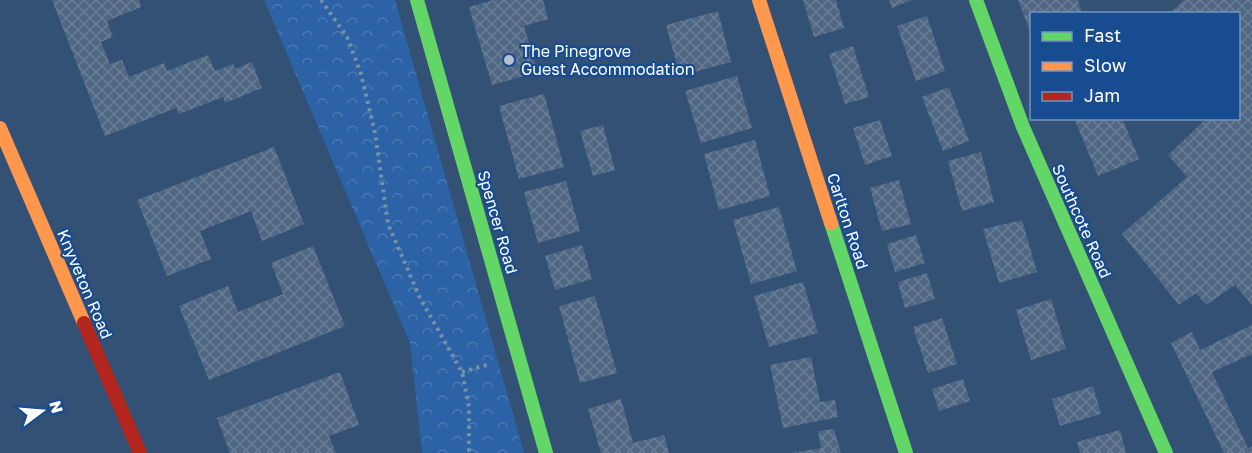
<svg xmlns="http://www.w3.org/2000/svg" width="1252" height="453" font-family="'Golos Text',sans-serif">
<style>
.park{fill:url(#park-crowns)}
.building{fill:url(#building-cross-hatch)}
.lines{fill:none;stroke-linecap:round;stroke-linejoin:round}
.path{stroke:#7a90a8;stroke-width:4;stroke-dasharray:3 4.5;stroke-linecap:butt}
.fast{stroke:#63d668;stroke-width:14}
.slow{stroke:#ff974d;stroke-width:14}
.jam{stroke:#b3261e;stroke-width:14}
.poi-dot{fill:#b8c2cf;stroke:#184c90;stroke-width:2}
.labels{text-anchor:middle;stroke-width:4.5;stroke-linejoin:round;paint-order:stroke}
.poi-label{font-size:16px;fill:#fff;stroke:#184c90;text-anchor:start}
.street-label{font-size:16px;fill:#fff;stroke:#184c90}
</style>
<defs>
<pattern id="park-crowns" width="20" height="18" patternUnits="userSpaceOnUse" patternTransform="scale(1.5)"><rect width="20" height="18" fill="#2b63a6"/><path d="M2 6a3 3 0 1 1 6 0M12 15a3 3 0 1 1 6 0" fill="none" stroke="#4b7ab3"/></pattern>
<pattern id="building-cross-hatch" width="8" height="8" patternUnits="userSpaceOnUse" patternTransform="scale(1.5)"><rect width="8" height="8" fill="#506784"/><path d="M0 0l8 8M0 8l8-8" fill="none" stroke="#6a7e96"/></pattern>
</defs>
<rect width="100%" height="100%" fill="#335075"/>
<path class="park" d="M 264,0 L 395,0 L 524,453 L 422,453 L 410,343 Z"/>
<path class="building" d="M 52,0 L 139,0 L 141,7 L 107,21 L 113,37 L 101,42 L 110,64 L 122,60 L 129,77 L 164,63 L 167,71 L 208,55 L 215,71 L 233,64 L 235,69 L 252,62 L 262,88 L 225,103 L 223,97 L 179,114 L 176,108 L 105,136 Z
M 493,0 L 543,0 L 548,19 L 524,26 L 538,72 L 492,85 L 469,7 Z
M 803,0 L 836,0 L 844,28 L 814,37 Z
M 889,0 L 912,0 L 892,8 Z
M 1018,0 L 1078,0 L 1082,14 L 1032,14 L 1031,34 Z
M 1184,0 L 1252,0 L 1252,305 L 1235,285 L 1206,305 L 1196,293 L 1179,305 L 1122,234 L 1187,177 L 1168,155 L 1207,118 L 1239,118 L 1239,14 L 1169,14 Z
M 718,11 L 731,62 L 680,76 L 666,25 Z
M 927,16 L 945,71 L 916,81 L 897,26 Z
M 853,46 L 869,97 L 845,104 L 829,54 Z
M 737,76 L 752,128 L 701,143 L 685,91 Z
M 949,87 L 969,141 L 943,151 L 922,97 Z
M 544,94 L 564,167 L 519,179 L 499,106 Z
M 1074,118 L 1122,118 L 1139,159 L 1098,176 Z
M 880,120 L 892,156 L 865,165 L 853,128 Z
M 603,125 L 615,170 L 593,176 L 580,131 Z
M 755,140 L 770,196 L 719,210 L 704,154 Z
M 274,147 L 304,224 L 262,241 L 251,211 L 200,231 L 211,259 L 167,276 L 137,200 Z
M 981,152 L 994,202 L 962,211 L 948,161 Z
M 899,180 L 911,224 L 882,231 L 870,188 Z
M 566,181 L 580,231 L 538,243 L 524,192 Z
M 779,207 L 797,271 L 751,284 L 733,220 Z
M 1022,220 L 1037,272 L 999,283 L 983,229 Z
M 916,235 L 925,263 L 895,272 L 887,244 Z
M 582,245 L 592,279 L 555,290 L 545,256 Z
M 313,246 L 345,326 L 209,380 L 179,306 L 228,286 L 238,312 L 283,294 L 271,263 Z
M 927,273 L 935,299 L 905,308 L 898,282 Z
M 803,282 L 818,333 L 769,347 L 754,296 Z
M 595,296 L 617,373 L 580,383 L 559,306 Z
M 1051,299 L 1066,349 L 1031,360 L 1016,310 Z
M 942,318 L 957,364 L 928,373 L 913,327 Z
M 1252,325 L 1252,354 L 1212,372 L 1248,448 L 1252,447 L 1252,453 L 1224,453 L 1171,343 L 1192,332 L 1200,350 Z
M 811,357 L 820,402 L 835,400 L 838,417 L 783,428 L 770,365 Z
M 340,372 L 359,425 L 329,436 L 336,453 L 230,453 L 217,418 Z
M 963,379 L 970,401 L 939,411 L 932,389 Z
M 1093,386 L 1101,414 L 1060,426 L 1052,399 Z
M 621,399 L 633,443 L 664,435 L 669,453 L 601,453 L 588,409 Z
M 834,429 L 841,453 L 792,453 L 821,448 L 818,431 Z
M 1120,430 L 1126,453 L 1080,453 L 1077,442 Z"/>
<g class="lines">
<path class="path" d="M 321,0 L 347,37 L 361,74 L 375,133 L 388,224 L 420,298 L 462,372 L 469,407 L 469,453
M 462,372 L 490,364"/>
<path class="fast" d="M 417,0 L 546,453
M 976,0 L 1023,127 L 1166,453
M 831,223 L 906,453"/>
<path class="slow" d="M 759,0 L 831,223
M 0,128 L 84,323"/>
<path class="jam" d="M 84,323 L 140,453"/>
</g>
<circle class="poi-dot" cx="509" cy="60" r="6"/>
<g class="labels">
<g class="poi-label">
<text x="521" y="57">The Pinegrove<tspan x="521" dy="18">Guest Accommodation</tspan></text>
</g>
<g class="street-label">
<text transform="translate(848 221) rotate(72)" y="6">Carlton Road</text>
<text transform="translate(1082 221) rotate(66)" y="6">Southcote Road</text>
<text transform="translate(498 222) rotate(74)" y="6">Spencer Road</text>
<text transform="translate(85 284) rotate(67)" y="6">Knyveton Road</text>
</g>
</g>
<rect x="1030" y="12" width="210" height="108" fill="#184c90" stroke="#7494bc" stroke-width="1.5"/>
<rect x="1042" y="32" width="30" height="9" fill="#63d668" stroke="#7494bc" stroke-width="1.5"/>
<text x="1084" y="42" font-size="18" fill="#ffffff">Fast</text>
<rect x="1042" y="62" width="30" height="9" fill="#ff974d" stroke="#7494bc" stroke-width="1.5"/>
<text x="1084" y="72" font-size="18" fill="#ffffff">Slow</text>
<rect x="1042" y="92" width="30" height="9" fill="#b3261e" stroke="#7494bc" stroke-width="1.5"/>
<text x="1084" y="102" font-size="18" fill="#ffffff">Jam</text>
<g transform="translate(42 411) rotate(74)" stroke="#184c90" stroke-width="4.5" paint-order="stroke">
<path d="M0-4.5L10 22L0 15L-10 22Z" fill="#ffffff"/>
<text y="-9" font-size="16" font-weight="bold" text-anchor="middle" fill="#ffffff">N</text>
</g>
</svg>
